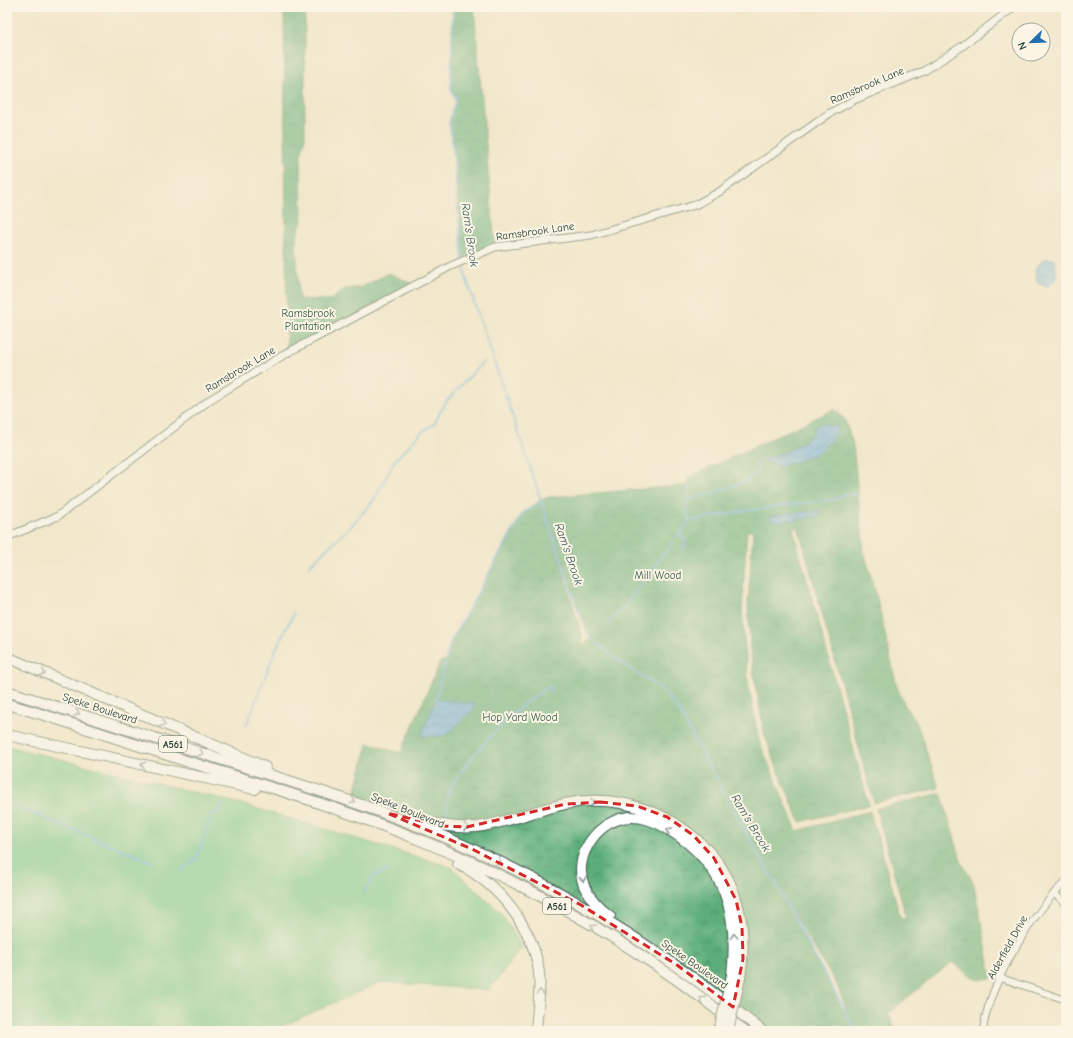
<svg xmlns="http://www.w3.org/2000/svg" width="1073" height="1038" font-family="'Comic Neue',sans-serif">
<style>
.green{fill:#71c98f;stroke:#488362}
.forest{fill:url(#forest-crowns);stroke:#3e7557;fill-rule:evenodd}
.water{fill:url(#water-waves);stroke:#44768a}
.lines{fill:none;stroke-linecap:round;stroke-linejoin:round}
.stream{stroke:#6aafe0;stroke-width:2}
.minor-casing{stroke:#3e574b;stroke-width:8}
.tertiary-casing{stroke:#3e574b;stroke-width:9}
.trunk-casing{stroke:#3e574b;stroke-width:12}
.minor{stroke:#fff;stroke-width:6}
.tertiary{stroke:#fff;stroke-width:7}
.trunk{stroke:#fff;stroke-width:10}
.trunk-bridge-casing{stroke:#3e574b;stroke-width:12;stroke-linecap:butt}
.trunk-bridge{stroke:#fff;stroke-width:10}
.oneway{stroke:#8f9e9a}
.marked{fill:none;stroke:#d62828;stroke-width:3;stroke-dasharray:8 5;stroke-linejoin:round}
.labels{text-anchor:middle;stroke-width:4;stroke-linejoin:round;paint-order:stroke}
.shield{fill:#fcf5e5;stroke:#617469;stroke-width:1}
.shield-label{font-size:10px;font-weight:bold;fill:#1f3d34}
.street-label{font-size:11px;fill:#1f3d34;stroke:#fcf5e5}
.park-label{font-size:11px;fill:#34604b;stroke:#fcf5e5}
.water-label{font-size:12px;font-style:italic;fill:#325a5f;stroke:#fcf5e5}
</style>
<defs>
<pattern id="forest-crowns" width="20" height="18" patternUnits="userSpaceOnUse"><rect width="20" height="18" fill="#5cad7a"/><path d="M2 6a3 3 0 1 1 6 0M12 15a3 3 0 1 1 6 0" fill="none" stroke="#4b8e65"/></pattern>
<pattern id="water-waves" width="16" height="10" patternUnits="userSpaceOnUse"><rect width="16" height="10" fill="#6aafe0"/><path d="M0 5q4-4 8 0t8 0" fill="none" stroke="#5790b6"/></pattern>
</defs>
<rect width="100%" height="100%" fill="#fcf5e5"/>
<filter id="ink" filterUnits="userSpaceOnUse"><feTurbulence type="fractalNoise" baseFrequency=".025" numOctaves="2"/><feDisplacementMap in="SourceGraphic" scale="8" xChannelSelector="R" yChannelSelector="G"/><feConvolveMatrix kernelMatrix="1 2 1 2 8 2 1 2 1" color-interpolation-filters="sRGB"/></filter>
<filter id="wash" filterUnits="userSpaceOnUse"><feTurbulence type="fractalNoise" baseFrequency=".012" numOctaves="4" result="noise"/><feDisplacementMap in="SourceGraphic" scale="16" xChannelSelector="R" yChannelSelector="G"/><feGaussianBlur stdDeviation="0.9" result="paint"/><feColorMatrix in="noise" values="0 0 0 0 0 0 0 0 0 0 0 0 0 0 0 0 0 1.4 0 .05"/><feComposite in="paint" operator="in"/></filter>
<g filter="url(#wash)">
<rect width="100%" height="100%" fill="#f1e8cc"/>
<path class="green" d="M 7,746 L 245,805 L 451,867 L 501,913 L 522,947 L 489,990 L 381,982 L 271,1031 L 7,1031 Z"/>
<path class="forest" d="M 284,7 L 305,7 L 305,139 L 301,155 L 302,220 L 296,239 L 299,299 L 331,300 L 345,289 L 362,287 L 389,273 L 415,285 L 287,353 Z
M 453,7 L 474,7 L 495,247 L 463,261 L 452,137 L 449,123 L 456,99 L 451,89 Z
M 835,409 L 845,420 L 853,444 L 864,551 L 878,602 L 897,687 L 906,708 L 916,721 L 939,788 L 874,803 L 798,526 L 793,529 L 869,805 L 800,822 L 775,763 L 764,733 L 754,676 L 750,649 L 748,604 L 753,531 L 747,531 L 742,611 L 748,682 L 759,741 L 797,831 L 870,811 L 901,918 L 906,917 L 876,809 L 941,793 L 962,863 L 974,884 L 992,978 L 977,980 L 952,962 L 888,1013 L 896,1031 L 765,1031 L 734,1004 C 739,983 744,962 743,941 C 742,878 698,821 637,807 L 635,817 C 695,829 735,884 734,945 C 734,954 735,966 732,975 C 729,983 725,990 721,997 C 606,913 488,849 353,801 L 368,743 L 401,753 L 440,662 L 445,661 L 451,641 L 523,512 C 533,508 538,499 549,497 L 689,485 L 687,478 ZM 546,512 L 578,609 L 591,639 L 581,645 L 582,636 ZM 782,896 L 837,985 L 851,1022 L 783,898 Z"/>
<path class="water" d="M 1044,259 L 1055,259 L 1057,279 L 1047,287 L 1037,283 L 1035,269 Z
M 826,423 L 830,426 L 838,426 C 830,454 801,460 776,468 L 763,459 C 783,454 808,445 817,425 Z
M 821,511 L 820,516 C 804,518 787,523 771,521 L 770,516 L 788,513 Z
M 436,699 L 475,704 L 473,710 L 445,736 L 421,736 Z"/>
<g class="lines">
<path class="stream" d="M 453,7 L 451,89 L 456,99 L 449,123 L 452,137 L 463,261 L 467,281 L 578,610 L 591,639 L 620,662 L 659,687 L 677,708 L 771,877 L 775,880 L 783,898 L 856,1031
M 689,485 L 686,513 L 690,521
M 687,501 C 710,493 742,487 759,471 L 756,463 L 763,459
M 684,550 L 686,540 L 678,535 L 690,521 L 743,511 L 836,499 L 846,493 L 857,495
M 309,566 L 352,525 L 374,500 L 395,460 L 422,432 L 434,424 L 446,402 L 483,362
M 609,623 L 625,605 L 673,542
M 436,699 L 451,641 L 523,512 L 531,509 L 542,499
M 246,726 L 275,651 L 294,613
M 7,803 L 152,862
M 447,814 C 447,806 446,798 450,790 C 464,761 522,699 551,686 L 551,694
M 181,871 L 197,858 L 211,815 L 219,811 L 222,805
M 364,893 L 374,875 L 389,871"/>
</g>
</g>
<g filter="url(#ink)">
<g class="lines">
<g class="minor-casing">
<path id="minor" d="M 1054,893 L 1066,904
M 1001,978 L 1066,1000
M 983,1031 C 988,984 1033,913 1066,881
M 1066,1031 L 1066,1030"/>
</g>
<g class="tertiary-casing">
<path id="tertiary" d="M 7,537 L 58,516 L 211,399 L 287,353 L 451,266 L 495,247 L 591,235 L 695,205 L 719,192 L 830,113 L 856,99 L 924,71 L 961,47 L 1014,7"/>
</g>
<g class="trunk-casing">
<path id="trunk" d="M 7,657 L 265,767
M 7,691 C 84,716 162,740 239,765 C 318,790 396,814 472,849 C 577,896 673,958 762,1031
M 7,704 C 67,721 126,742 186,761 C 266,786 347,810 425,842 C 539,889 649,953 744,1031
M 7,735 L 255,789
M 414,819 C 435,824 455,829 477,827 C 507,823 535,810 565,804 C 618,793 674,812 710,853 C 741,887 747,934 740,978
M 458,864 C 498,883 534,928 539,973 C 541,993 537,1011 536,1031
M 610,916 C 599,908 590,899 584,886 C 573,858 594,825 623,818 C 639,814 658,822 671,831 C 725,865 739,913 732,975"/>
</g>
<use href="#minor" class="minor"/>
<use href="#tertiary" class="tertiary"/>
<use href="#trunk" class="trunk"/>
<g class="trunk-bridge-casing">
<path id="trunk-bridge" d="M 719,1031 L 732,975
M 728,1031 L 740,978"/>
</g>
<use href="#trunk-bridge" class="trunk-bridge"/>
</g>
<defs><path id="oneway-chevron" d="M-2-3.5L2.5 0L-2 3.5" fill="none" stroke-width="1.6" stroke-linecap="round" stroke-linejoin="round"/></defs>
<g class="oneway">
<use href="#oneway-chevron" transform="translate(43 673) rotate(23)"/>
<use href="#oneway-chevron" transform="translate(77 713) rotate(17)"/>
<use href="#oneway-chevron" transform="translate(163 724) rotate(23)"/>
<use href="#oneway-chevron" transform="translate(201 753) rotate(18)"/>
<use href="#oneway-chevron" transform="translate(143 765) rotate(-168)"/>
<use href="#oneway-chevron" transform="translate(353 801) rotate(19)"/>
<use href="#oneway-chevron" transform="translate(593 802) rotate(-2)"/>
<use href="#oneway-chevron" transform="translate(466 827) rotate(-1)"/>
<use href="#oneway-chevron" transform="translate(669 830) rotate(-149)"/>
<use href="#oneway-chevron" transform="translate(499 862) rotate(26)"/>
<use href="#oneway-chevron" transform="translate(583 879) rotate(79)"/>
<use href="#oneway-chevron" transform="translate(593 927) rotate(-149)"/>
<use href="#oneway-chevron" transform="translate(734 936) rotate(-93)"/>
<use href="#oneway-chevron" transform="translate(540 992) rotate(-90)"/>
<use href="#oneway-chevron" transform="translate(702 999) rotate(-143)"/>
</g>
</g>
<path d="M0 0H1073V1038H0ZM 600,802 L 637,806 L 667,817 L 693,835 L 714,858 L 736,900 L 742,927 L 743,959 L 733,1007 L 677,965 L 581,905 L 472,849 L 387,813 L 443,826 L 467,827 L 566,804 Z" fill="#f1e8cc" fill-opacity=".55" fill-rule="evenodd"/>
<path class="marked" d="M 600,802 L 637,806 L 667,817 L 693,835 L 714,858 L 736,900 L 742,927 L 743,959 L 733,1007 L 677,965 L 581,905 L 472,849 L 387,813 L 443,826 L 467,827 L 566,804 Z"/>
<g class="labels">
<g class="shield">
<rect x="159" y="736" width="28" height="16" rx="3"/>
<rect x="543" y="898" width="28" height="16" rx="3"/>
</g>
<g class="shield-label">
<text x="173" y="748">A561</text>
<text x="557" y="910">A561</text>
</g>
<g class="street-label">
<text transform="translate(867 85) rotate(-23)" y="4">Ramsbrook Lane</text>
<text transform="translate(535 231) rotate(-8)" y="4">Ramsbrook Lane</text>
<text transform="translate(240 369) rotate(-31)" y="4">Ramsbrook Lane</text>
<text transform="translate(100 708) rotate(18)" y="4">Speke Boulevard</text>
<text transform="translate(408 810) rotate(22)" y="4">Speke Boulevard</text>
<text transform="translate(1007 947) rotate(-61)" y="4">Alderfield Drive</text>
<text transform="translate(695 964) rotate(35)" y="4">Speke Boulevard</text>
</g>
<g class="park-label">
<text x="308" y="317">Ramsbrook<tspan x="308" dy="13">Plantation</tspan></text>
<text x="658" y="579">Mill Wood</text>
<text x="520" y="721">Hop Yard Wood</text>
</g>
<g class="water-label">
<text transform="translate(470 235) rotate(82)" y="4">Ram's Brook</text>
<text transform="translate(569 554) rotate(71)" y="4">Ram's Brook</text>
<text transform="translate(751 823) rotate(59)" y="4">Ram's Brook</text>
</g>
</g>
<rect width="1073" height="1038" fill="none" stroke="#fcf5e5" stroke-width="24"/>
<g transform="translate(1031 42) rotate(247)"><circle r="19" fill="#fcf5e5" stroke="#a4ab9e"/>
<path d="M0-3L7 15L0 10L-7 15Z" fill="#1f6fb2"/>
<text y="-6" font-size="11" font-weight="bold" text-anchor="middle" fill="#1f3d34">N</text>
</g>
</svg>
